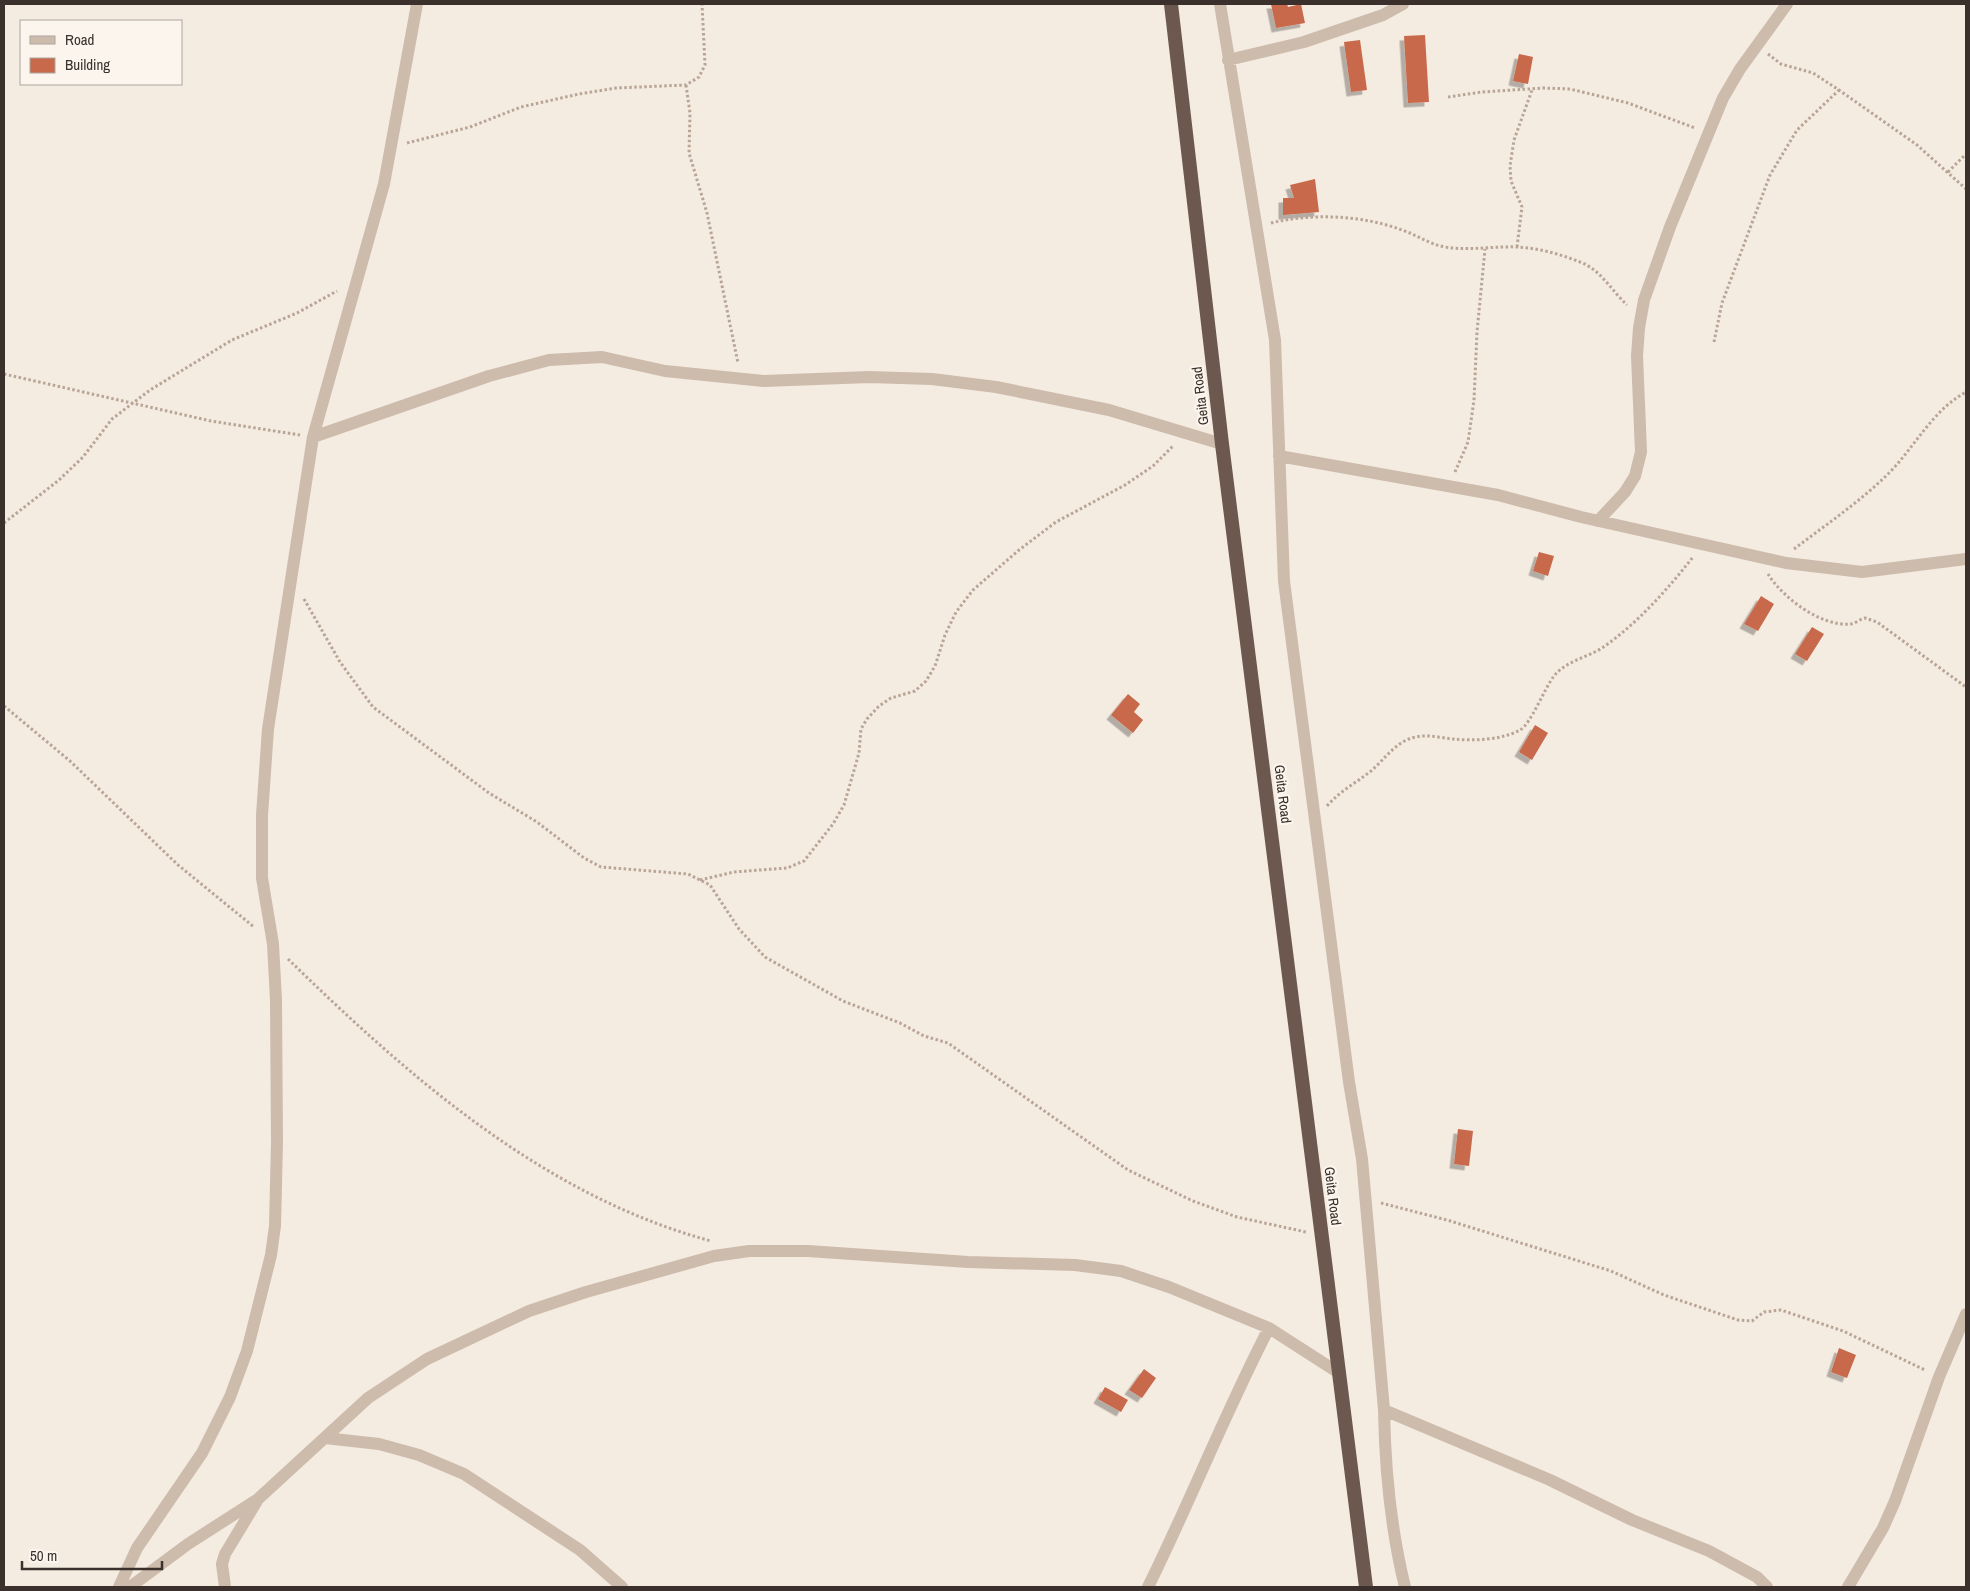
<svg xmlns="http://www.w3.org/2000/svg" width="1970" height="1591" font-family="'Archivo Narrow',sans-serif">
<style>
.building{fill:#c8694b;filter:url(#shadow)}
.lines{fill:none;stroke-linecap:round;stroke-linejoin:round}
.path{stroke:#b9a596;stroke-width:3;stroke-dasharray:2.5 2.5;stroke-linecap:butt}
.minor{stroke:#cdbbac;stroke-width:12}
.trunk{stroke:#6c584f;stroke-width:14}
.labels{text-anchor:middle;stroke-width:4.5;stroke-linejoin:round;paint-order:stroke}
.street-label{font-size:14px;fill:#3b302b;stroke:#fbf5ee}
</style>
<defs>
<filter id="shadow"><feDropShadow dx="-4.5" dy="4.5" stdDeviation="0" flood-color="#0004"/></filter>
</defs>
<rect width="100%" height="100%" fill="#f4ebe1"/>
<path class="building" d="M 1271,4 L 1287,4 L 1288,7 L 1301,4 L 1305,23 L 1276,28 Z
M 1425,35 L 1429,102 L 1408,103 L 1404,36 Z
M 1360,40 L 1367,90 L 1351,92 L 1344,42 Z
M 1519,54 L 1533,57 L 1528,84 L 1513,81 Z
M 1315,179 L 1319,212 L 1283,215 L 1283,198 L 1294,198 L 1290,185 Z
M 1539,552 L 1554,556 L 1548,576 L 1533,571 Z
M 1761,596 L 1774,604 L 1758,631 L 1744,624 Z
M 1812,627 L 1824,634 L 1807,661 L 1795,654 Z
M 1128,694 L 1140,704 L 1134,712 L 1143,720 L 1133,733 L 1111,715 Z
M 1535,725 L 1548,733 L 1532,760 L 1519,752 Z
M 1458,1129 L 1473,1131 L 1469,1166 L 1454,1164 Z
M 1839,1348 L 1856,1355 L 1847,1378 L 1831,1372 Z
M 1144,1369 L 1156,1378 L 1142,1398 L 1129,1390 Z
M 1105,1387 L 1128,1400 L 1121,1412 L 1098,1399 Z"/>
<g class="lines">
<path class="path" d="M 1768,54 L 1781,64 L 1813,73 L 1839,90 L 1917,145 L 1966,189
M 686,85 L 690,113 L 689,153 L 707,213 L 738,363
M 1448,97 L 1482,92 L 1544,88 L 1570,89 L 1628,103 L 1695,128
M 407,143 L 470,127 L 521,107 L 579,94 L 616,88 L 686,85 L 699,77 L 705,65 L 702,4
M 1948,172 L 1966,154
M 1271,223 C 1312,213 1362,215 1402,230 C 1417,235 1429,244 1445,247 C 1469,251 1493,246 1517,247 C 1538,248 1560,254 1580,262 C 1600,269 1612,291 1627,305
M 1517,247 L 1522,207 L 1511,181 L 1510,166 L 1514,140 L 1532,90
M 1714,342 L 1722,303 L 1770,175 L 1797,130 L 1839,90
M 4,374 L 211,421 L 300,435
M 1455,472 L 1468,442 L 1474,400 L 1477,332 L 1485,249
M 4,523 L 59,480 L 83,457 L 112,419 L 150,390 L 232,340 L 297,313 L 337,291
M 1794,549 C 1827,524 1861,501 1890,472 C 1916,445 1933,410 1966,392
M 1768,574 C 1783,598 1821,627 1851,624 C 1856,623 1860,619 1865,618 L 1877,622 L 1966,687
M 304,599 L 340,662 L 373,707 L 489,793 L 537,822 L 584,858 L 601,867 L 688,874 L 710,885 L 739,929 L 765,957 L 843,1001 L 900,1023 L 924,1036 L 948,1043 L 1128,1170 L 1193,1201 L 1237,1217 L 1306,1232
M 4,706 L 70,761 L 178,865 L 254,927
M 1327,806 C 1341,790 1356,783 1371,771 C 1385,759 1397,740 1416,737 C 1428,734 1441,738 1453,739 C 1474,741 1502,740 1520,730 C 1531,724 1544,689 1554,676 C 1566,661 1586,658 1602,648 C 1637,624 1667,590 1693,557
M 700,880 L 734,872 L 787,868 L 804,861 L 833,824 L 844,805 L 859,753 L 861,729 L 867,719 L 879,706 L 891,698 L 915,691 L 926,681 L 935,666 L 945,635 L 956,612 L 973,590 L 1019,550 L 1056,522 L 1125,485 L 1153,466 L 1174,445
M 288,959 C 409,1077 544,1196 711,1241
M 1381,1203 L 1447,1220 L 1611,1271 L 1664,1295 L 1738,1320 L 1752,1321 L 1764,1312 L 1781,1310 L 1843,1331 L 1925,1370"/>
<path class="minor" d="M 1220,4 L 1275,340 L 1284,581 L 1349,1082 L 1362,1159 L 1384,1410 C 1385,1470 1391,1530 1405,1587
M 1228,60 L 1304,42 L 1383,15 L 1403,4
M 313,437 L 489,376 L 549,360 L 602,357 L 665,371 L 764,381 L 869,377 L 932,379 L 996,387 L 1109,410 L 1222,444
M 1279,456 L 1498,495 L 1581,517 L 1786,563 L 1862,572 L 1966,559
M 1598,521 L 1625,492 L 1635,476 L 1641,452 L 1637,356 L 1639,328 L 1644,300 L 1670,227 L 1723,98 L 1740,69 L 1787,4
M 1384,1410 L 1550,1480 L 1632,1520 L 1709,1551 L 1757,1577 L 1767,1587
M 325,1438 L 379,1444 L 419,1455 L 464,1474 L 580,1550 L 622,1587
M 119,1587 L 137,1548 L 202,1453 L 230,1397 L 247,1351 L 271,1255 L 275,1226 L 277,1142 L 276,1000 L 273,944 L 262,878 L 262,815 L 268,729 L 313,437 L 384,184 L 417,4
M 130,1587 L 188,1544 L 258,1499 L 368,1398 L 427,1359 L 529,1311 L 586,1292 L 714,1256 L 749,1251 L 808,1251 L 968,1262 L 1075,1265 L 1121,1271 L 1169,1287 L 1269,1328 L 1339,1373
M 225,1587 L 222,1564 L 225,1554 L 257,1501
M 1148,1587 C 1190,1502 1225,1413 1269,1328
M 1848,1587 L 1883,1528 L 1895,1501 L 1939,1377 L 1966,1314"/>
<path class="trunk" d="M 1171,4 L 1222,444 L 1366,1587"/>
</g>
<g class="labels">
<g class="street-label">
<text transform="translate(1200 396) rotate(-97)" y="5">Geita Road</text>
<text transform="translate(1283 794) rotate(83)" y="5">Geita Road</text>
<text transform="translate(1333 1196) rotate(83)" y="5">Geita Road</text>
</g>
</g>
<rect width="1970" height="1591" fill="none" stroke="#3b302b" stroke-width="10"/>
<rect x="20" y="20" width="162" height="65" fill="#fbf5ee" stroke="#aea6a0"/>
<rect x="30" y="36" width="25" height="8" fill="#cdbbac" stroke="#aea6a0"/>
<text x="65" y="45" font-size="15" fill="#3b302b">Road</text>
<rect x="30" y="58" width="25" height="15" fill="#c8694b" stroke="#aea6a0"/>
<text x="65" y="70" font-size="15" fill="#3b302b">Building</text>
<path d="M22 1561v8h140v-8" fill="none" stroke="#3b302b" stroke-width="2.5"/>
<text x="30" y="1561" font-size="15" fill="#3b302b" stroke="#fbf5ee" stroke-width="4" paint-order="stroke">50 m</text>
</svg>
